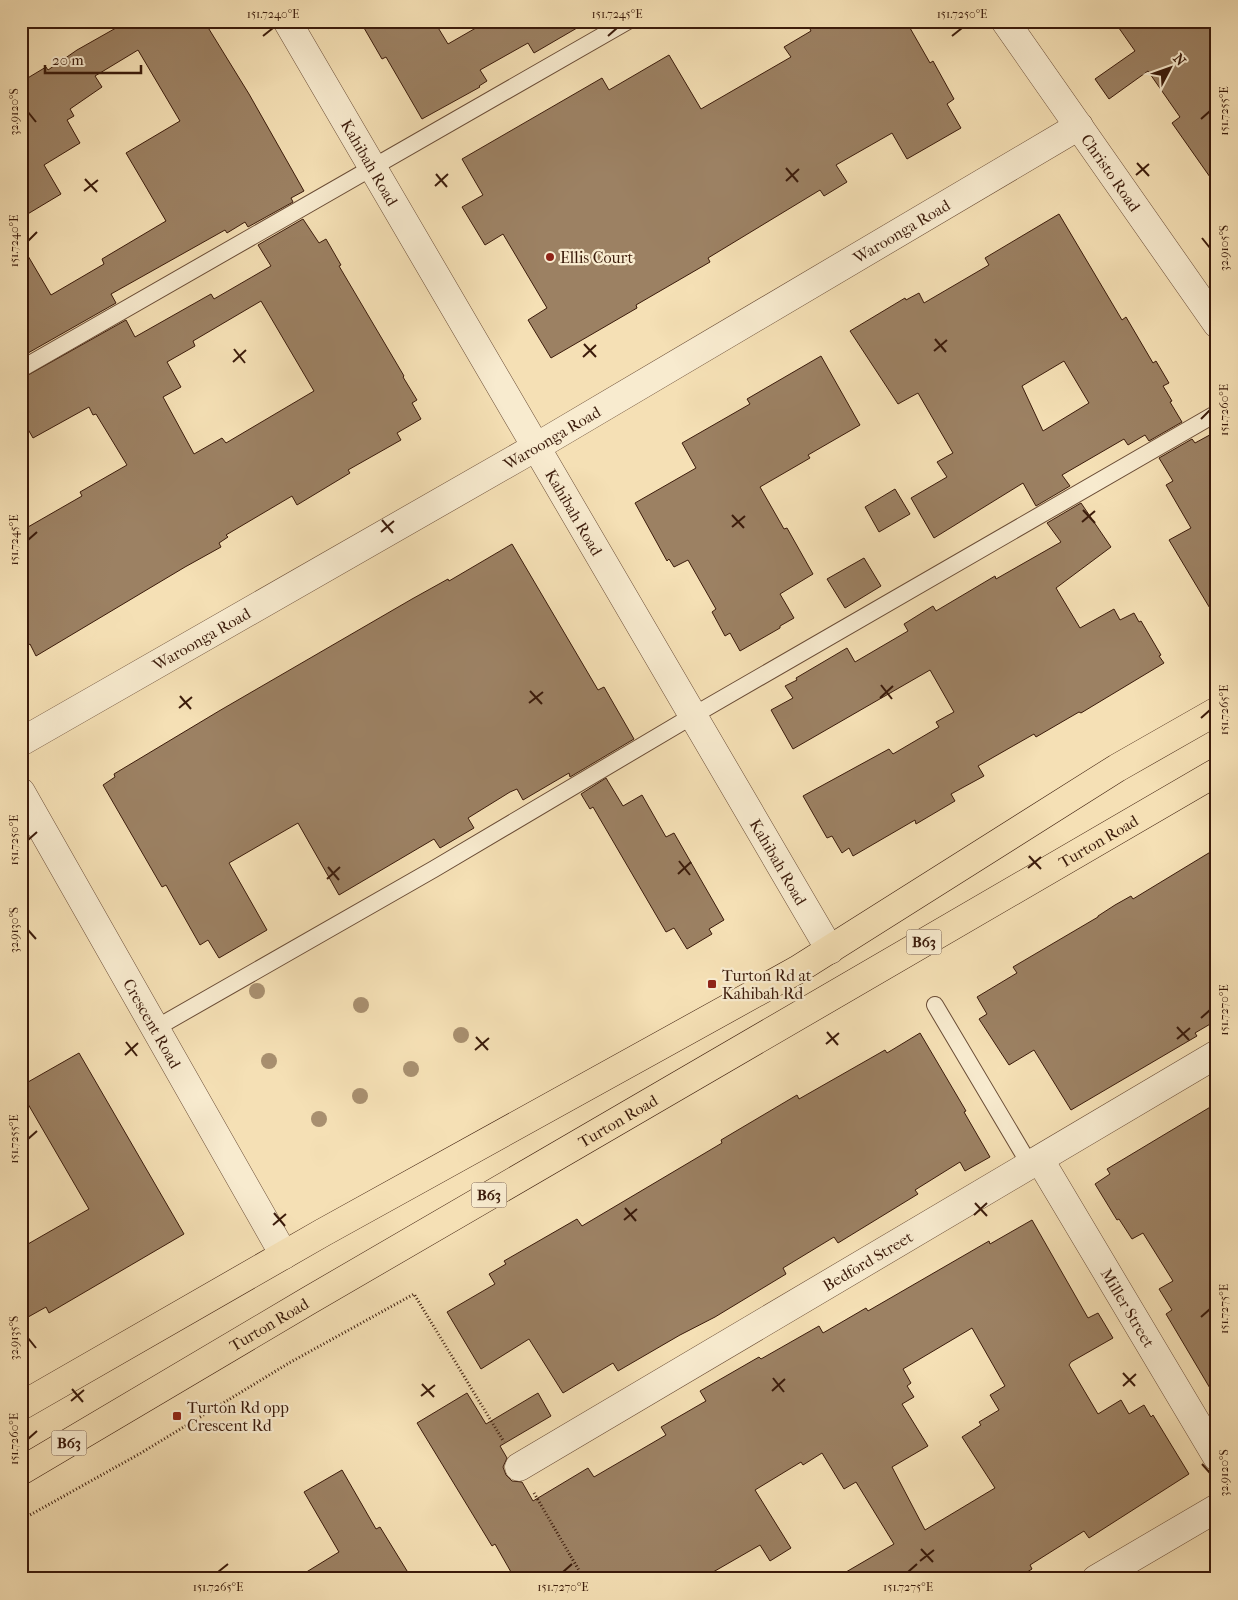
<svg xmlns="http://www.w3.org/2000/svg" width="1238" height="1600" font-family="'IM FELL French Canon',serif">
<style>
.building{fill:#9c8163;stroke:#3b1b0b;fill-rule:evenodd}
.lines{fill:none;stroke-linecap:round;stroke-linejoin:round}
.service-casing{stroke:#6a4c36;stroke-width:18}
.minor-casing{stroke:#6a4c36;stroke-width:29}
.primary-casing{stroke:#3b1b0b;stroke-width:29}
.path{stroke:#3b1b0b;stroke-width:3;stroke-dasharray:1 2.5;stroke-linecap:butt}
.service{stroke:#f8ebcf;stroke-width:16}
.minor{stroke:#f8ebcf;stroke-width:28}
.primary{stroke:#f5e0b5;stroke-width:28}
.tree{fill:#a88f6f}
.ticks{fill:none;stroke:#3b1b0b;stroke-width:2}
.poi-dot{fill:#8f2418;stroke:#f8ebcf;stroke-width:2}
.labels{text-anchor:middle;stroke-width:4.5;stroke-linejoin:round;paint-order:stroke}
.shield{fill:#f8ebcf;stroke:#745946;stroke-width:1}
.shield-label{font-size:15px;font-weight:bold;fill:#3b1b0b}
.street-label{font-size:16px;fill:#3b1b0b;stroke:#f8ebcf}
.poi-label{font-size:16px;fill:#3b1b0b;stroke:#f8ebcf;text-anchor:start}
.neatline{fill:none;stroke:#3b1b0b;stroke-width:2}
.ticks-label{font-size:12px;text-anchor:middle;fill:#3b1b0b}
</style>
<rect width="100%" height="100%" fill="#f5e0b5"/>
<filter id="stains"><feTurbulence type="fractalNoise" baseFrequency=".004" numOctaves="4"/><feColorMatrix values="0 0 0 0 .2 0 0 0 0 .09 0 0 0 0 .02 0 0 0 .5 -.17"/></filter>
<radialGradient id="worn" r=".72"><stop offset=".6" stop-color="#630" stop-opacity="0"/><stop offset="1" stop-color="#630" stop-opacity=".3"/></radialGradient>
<path class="building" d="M 121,21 L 204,21 L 249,94 L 304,191 L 291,198 L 293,202 L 248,227 L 245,222 L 227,233 L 225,230 L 111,294 L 116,303 L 21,357 L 21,244 L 51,295 L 104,264 L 102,259 L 166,221 L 126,153 L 180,121 L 138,50 L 95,76 L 102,87 L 70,109 L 74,116 L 67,120 L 80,143 L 44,165 L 61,194 L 21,218 L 21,82 L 46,67 L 48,70 L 77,50 L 123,24 Z
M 360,21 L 434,21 L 448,44 L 488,21 L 589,21 L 534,53 L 528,43 L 480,70 L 487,81 L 479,86 L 480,87 L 422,119 L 386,57 L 382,59 Z
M 806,21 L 906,21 L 930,63 L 933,61 L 954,99 L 947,104 L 961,128 L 907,159 L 892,133 L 836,165 L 847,182 L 824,196 L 820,190 L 708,258 L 710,262 L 636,305 L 637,308 L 551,358 L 528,320 L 547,308 L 503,234 L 485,245 L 462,207 L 483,195 L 462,159 L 602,78 L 609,90 L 669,55 L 701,109 L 791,57 L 784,47 L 811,31 Z
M 1114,21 L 1217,21 L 1217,187 L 1172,123 L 1180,117 L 1148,71 L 1109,99 L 1095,79 L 1135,51 Z
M 1059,214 L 1122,320 L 1126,317 L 1153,363 L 1156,361 L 1169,383 L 1163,386 L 1172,401 L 1170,402 L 1182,422 L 1149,441 L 1145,435 L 1128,445 L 1124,439 L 1062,475 L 1070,486 L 1036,506 L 1023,483 L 934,538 L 911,498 L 947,477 L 937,462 L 953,453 L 918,393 L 898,404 L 850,331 L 905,298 L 906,300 L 919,293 L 924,303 L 989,265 L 985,258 ZM 1064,361 L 1089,403 L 1043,431 L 1022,386 Z
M 303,219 L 319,243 L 326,239 L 341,265 L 339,266 L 404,376 L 403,377 L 417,400 L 412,403 L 421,419 L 397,433 L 401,440 L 348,470 L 350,473 L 297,505 L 292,496 L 226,535 L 228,537 L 219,543 L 221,547 L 185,567 L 36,656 L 30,644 L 21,649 L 21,531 L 82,496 L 80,492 L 127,465 L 96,414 L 93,415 L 89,407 L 33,438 L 21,417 L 21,379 L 126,320 L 135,337 L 211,294 L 214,299 L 271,266 L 258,245 ZM 261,301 L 314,391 L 226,443 L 222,438 L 194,454 L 163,397 L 181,387 L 167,362 L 195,346 L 193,341 Z
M 821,356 L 860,425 L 808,455 L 810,458 L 760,487 L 784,529 L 787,528 L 813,574 L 780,594 L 794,618 L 780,626 L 780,628 L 740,651 L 730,633 L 725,636 L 712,612 L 716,609 L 688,560 L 674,567 L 669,559 L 667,561 L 635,503 L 696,468 L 682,443 L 750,404 L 747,399 Z
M 1217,431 L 1217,620 L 1169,540 L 1191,528 L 1166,485 L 1173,481 L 1159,458 L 1192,439 L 1195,443 Z
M 895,489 L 910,514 L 879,532 L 865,507 Z
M 1081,503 L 1111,547 L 1056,588 L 1080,628 L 1114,609 L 1120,620 L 1134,613 L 1139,622 L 1141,621 L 1161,655 L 1159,656 L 1164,663 L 1081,713 L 1079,712 L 1036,737 L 1034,734 L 978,766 L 984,776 L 951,794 L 955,801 L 916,824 L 915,820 L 853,856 L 849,848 L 842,853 L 832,836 L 827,838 L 803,796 L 889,749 L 893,754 L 939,727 L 936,722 L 954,712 L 930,670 L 793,749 L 771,710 L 793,698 L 785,686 L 797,680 L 796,678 L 847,648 L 855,662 L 908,631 L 904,624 L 933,606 L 936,611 L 995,576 L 996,579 L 1061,542 L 1047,523 Z
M 512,544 L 598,690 L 604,687 L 634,739 L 570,777 L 569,773 L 523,800 L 517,789 L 510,792 L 468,818 L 474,828 L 440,848 L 434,839 L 339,895 L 298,823 L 229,863 L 267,930 L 219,958 L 208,940 L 200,945 L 166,885 L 162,887 L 103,785 L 115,777 L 114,774 L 219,711 L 412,599 L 448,579 L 449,581 Z
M 864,558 L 881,586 L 845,608 L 827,579 Z
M 606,778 L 623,806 L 642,795 L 666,837 L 674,833 L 724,920 L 709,929 L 712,934 L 687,949 L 674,928 L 666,932 L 593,807 L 590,809 L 581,794 Z
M 1217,848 L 1217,1020 L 1195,1033 L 1197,1036 L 1071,1110 L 1034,1050 L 1009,1065 L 979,1019 L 987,1014 L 977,997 L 1017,973 L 1013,967 L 1098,917 L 1098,916 L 1115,905 L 1131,896 L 1133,899 Z
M 920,1033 L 966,1111 L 964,1112 L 990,1157 L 965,1171 L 960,1162 L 915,1190 L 918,1194 L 838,1243 L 834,1237 L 783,1268 L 786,1274 L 715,1317 L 680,1335 L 618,1371 L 613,1363 L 563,1393 L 529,1339 L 481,1369 L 447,1312 L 495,1284 L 489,1274 L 506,1264 L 504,1261 L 577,1219 L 582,1226 L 722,1143 L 721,1140 L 797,1095 L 799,1099 L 885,1050 L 887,1053 Z
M 79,1053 L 184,1234 L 49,1313 L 46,1307 L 21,1321 L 21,1248 L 89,1209 L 21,1092 L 21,1086 Z
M 1217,1103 L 1217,1400 L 1166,1314 L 1172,1310 L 1159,1289 L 1173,1281 L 1143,1233 L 1132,1239 L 1119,1219 L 1117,1220 L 1095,1184 L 1110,1174 L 1107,1169 Z
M 1032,1220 L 1088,1318 L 1098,1313 L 1113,1338 L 1071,1362 L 1069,1365 L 1098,1414 L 1121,1400 L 1129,1414 L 1144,1405 L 1151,1417 L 1153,1415 L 1189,1474 L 1089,1538 L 1084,1531 L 1030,1565 L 1032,1569 L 1016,1579 L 834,1579 L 894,1544 L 856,1482 L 844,1489 L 822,1453 L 803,1465 L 801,1462 L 755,1490 L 791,1548 L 770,1561 L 760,1545 L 701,1579 L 515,1579 L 495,1544 L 492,1546 L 417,1423 L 467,1393 L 486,1424 L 538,1393 L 551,1416 L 500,1446 L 507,1458 L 503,1467 L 506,1475 L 512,1481 L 522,1482 L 533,1501 L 588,1468 L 594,1477 L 666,1435 L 661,1427 L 706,1401 L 700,1391 L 759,1357 L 761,1359 L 819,1326 L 823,1333 L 866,1308 L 868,1311 L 989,1241 L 990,1244 ZM 972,1328 L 1005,1386 L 990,1395 L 999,1410 L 979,1422 L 981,1425 L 962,1437 L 995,1488 L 925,1530 L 892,1467 L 928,1446 L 902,1404 L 914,1397 L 907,1386 L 911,1383 L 903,1369 Z
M 342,1470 L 376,1529 L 380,1527 L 412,1579 L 295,1579 L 339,1552 L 304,1492 Z"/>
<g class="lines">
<g class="service-casing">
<path id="service" d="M 21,369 L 628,21
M 935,1005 L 1030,1165
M 156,1028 L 434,869 L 694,715 L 1217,413"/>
</g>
<g class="minor-casing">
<g id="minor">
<path id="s1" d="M 287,21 L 830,950"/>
<path id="s2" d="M 1005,21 L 1217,324"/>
<path id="s3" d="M 21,742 L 536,447 L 1079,126"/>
<path id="s4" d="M 21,792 L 284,1255"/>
<path id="s5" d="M 1040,1160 L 1217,1457"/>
<path id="s6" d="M 519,1467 L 1217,1054"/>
<path d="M 1096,1579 L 1217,1508"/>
</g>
</g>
<g class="primary-casing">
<g id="primary">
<path d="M 21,1406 L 322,1233 L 797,970 L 1117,768 L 1217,711"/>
<path id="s7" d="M 21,1471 L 308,1301 L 1217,772"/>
</g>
</g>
<path class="path" d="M 534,1493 L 584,1579
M 21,1520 L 141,1453 L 289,1363 L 414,1294 L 504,1442"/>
<use href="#service" class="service"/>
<use href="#minor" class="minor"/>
<use href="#primary" class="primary"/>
</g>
<g class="tree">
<circle cx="257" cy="991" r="8"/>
<circle cx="361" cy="1005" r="8"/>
<circle cx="461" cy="1035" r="8"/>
<circle cx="269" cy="1061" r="8"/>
<circle cx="411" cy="1069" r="8"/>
<circle cx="360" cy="1096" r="8"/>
<circle cx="319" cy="1119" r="8"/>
</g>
<path class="ticks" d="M 263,36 L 273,28M 608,36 L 617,28M 952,36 L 962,28M 28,112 L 36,122M 1201,119 L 1210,111M 1137,163 L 1149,176M 786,168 L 798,182M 436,174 L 447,187M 1136,175 L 1149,164M 85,179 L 97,192M 786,181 L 799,169M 435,186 L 448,174M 84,191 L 98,180M 1202,238 L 1210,248M 28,241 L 37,232M 935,339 L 946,352M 584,344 L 596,357M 234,349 L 245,363M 934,351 L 947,340M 583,357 L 596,345M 233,362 L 246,350M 1201,419 L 1210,410M 1083,510 L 1095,523M 732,515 L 744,528M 382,520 L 393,533M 1082,522 L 1095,511M 732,527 L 745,516M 381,532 L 394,521M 28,540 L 37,532M 881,685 L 892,699M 530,691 L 542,704M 180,696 L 191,709M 880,698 L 893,686M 529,703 L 543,692M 179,708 L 192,697M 1201,718 L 1210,710M 28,840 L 37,832M 1029,856 L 1041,869M 679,861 L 690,875M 328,867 L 339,880M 1028,868 L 1041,857M 678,874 L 691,862M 327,879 L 340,867M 28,930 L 36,939M 1201,1018 L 1210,1010M 1177,1027 L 1189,1040M 827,1032 L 838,1045M 476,1037 L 488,1050M 1177,1039 L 1190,1028M 126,1042 L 137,1056M 826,1044 L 839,1033M 475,1050 L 489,1038M 125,1055 L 138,1043M 28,1139 L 37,1131M 975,1203 L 987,1216M 625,1208 L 636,1221M 274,1213 L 285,1226M 974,1215 L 987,1203M 624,1220 L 637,1209M 273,1225 L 286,1214M 1201,1317 L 1210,1309M 28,1338 L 36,1348M 1123,1373 L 1135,1386M 773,1378 L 784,1392M 422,1384 L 434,1397M 1123,1386 L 1136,1374M 72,1389 L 83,1402M 772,1391 L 785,1379M 421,1396 L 435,1385M 71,1401 L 84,1390M 28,1439 L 37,1431M 1202,1464 L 1210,1473M 921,1549 L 933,1562M 920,1561 L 934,1550M 218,1572 L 228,1564M 563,1572 L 572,1564M 908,1572 L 917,1564"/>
<g class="poi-dot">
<circle cx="550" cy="257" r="5"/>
<rect x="707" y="979" width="10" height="10" rx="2.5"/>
<rect x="172" y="1411" width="10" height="10" rx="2.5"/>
</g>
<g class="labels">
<g class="shield">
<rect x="906.5" y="929.5" width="35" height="25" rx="4"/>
<rect x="471.5" y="1182.5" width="35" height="25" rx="4"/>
<rect x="51.5" y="1430.5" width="35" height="25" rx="4"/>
</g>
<g class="shield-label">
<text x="924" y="947">B63</text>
<text x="489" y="1200">B63</text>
<text x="69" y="1448">B63</text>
</g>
<g class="street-label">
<text dy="6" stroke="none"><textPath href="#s1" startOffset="164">Kahibah Road</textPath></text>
<text dy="6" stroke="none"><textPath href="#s2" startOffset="185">Christo Road</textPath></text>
<text dy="6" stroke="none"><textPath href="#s3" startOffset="1018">Waroonga Road</textPath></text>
<text dy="6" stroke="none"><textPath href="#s3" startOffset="612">Waroonga Road</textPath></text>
<text dy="6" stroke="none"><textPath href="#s1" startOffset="569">Kahibah Road</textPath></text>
<text dy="6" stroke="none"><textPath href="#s3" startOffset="208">Waroonga Road</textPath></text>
<text dy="6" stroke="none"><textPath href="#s7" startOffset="1248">Turton Road</textPath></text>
<text dy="6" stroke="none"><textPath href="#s1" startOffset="974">Kahibah Road</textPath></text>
<text dy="6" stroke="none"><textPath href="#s4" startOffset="266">Crescent Road</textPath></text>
<text dy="6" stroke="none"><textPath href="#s7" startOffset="692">Turton Road</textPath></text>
<text dy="6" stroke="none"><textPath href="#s6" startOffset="405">Bedford Street</textPath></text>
<text dy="6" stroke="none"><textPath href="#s5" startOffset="172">Miller Street</textPath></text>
<text dy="6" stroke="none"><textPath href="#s7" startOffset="288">Turton Road</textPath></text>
</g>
<g class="poi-label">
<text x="560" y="263">Ellis Court</text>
<text x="722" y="981">Turton Rd at<tspan x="722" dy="18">Kahibah Rd</tspan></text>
<text x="187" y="1413">Turton Rd opp<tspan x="187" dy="18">Crescent Rd</tspan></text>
</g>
</g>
<rect width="1238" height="1600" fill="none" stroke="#f5e0b5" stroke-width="55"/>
<g transform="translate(1170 68) rotate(49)" stroke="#f8ebcf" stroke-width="4" paint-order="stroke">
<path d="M0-4L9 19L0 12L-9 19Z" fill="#3b1b0b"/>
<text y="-8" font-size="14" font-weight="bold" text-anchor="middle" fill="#3b1b0b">N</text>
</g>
<path d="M45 65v8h96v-8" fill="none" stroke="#3b1b0b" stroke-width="2.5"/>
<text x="52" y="65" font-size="15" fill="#3b1b0b" stroke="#f8ebcf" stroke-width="4" paint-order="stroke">20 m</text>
<rect x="28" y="28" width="1182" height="1544" class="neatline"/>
<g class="ticks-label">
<text x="273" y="18">151.7240°E</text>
<text x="617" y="18">151.7245°E</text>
<text x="962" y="18">151.7250°E</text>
<text transform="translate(1224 111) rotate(-90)" y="4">151.7255°E</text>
<text transform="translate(14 112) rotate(-90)" y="4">32.9120°S</text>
<text transform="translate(14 241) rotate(-90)" y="4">151.7240°E</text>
<text transform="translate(1224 248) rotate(-90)" y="4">32.9105°S</text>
<text transform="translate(1224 410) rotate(-90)" y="4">151.7260°E</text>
<text transform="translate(14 540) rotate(-90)" y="4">151.7245°E</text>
<text transform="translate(1224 710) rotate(-90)" y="4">151.7265°E</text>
<text transform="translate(14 840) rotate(-90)" y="4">151.7250°E</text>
<text transform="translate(14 930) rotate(-90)" y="4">32.9130°S</text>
<text transform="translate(1224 1010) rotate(-90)" y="4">151.7270°E</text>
<text transform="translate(14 1139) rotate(-90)" y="4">151.7255°E</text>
<text transform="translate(1224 1309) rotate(-90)" y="4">151.7275°E</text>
<text transform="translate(14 1338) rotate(-90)" y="4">32.9135°S</text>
<text transform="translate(14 1439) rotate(-90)" y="4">151.7260°E</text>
<text transform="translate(1224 1473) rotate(-90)" y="4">32.9120°S</text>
<text x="218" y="1591">151.7265°E</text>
<text x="563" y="1591">151.7270°E</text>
<text x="908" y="1591">151.7275°E</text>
</g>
<rect width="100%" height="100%" filter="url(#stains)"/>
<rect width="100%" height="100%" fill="url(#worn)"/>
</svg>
